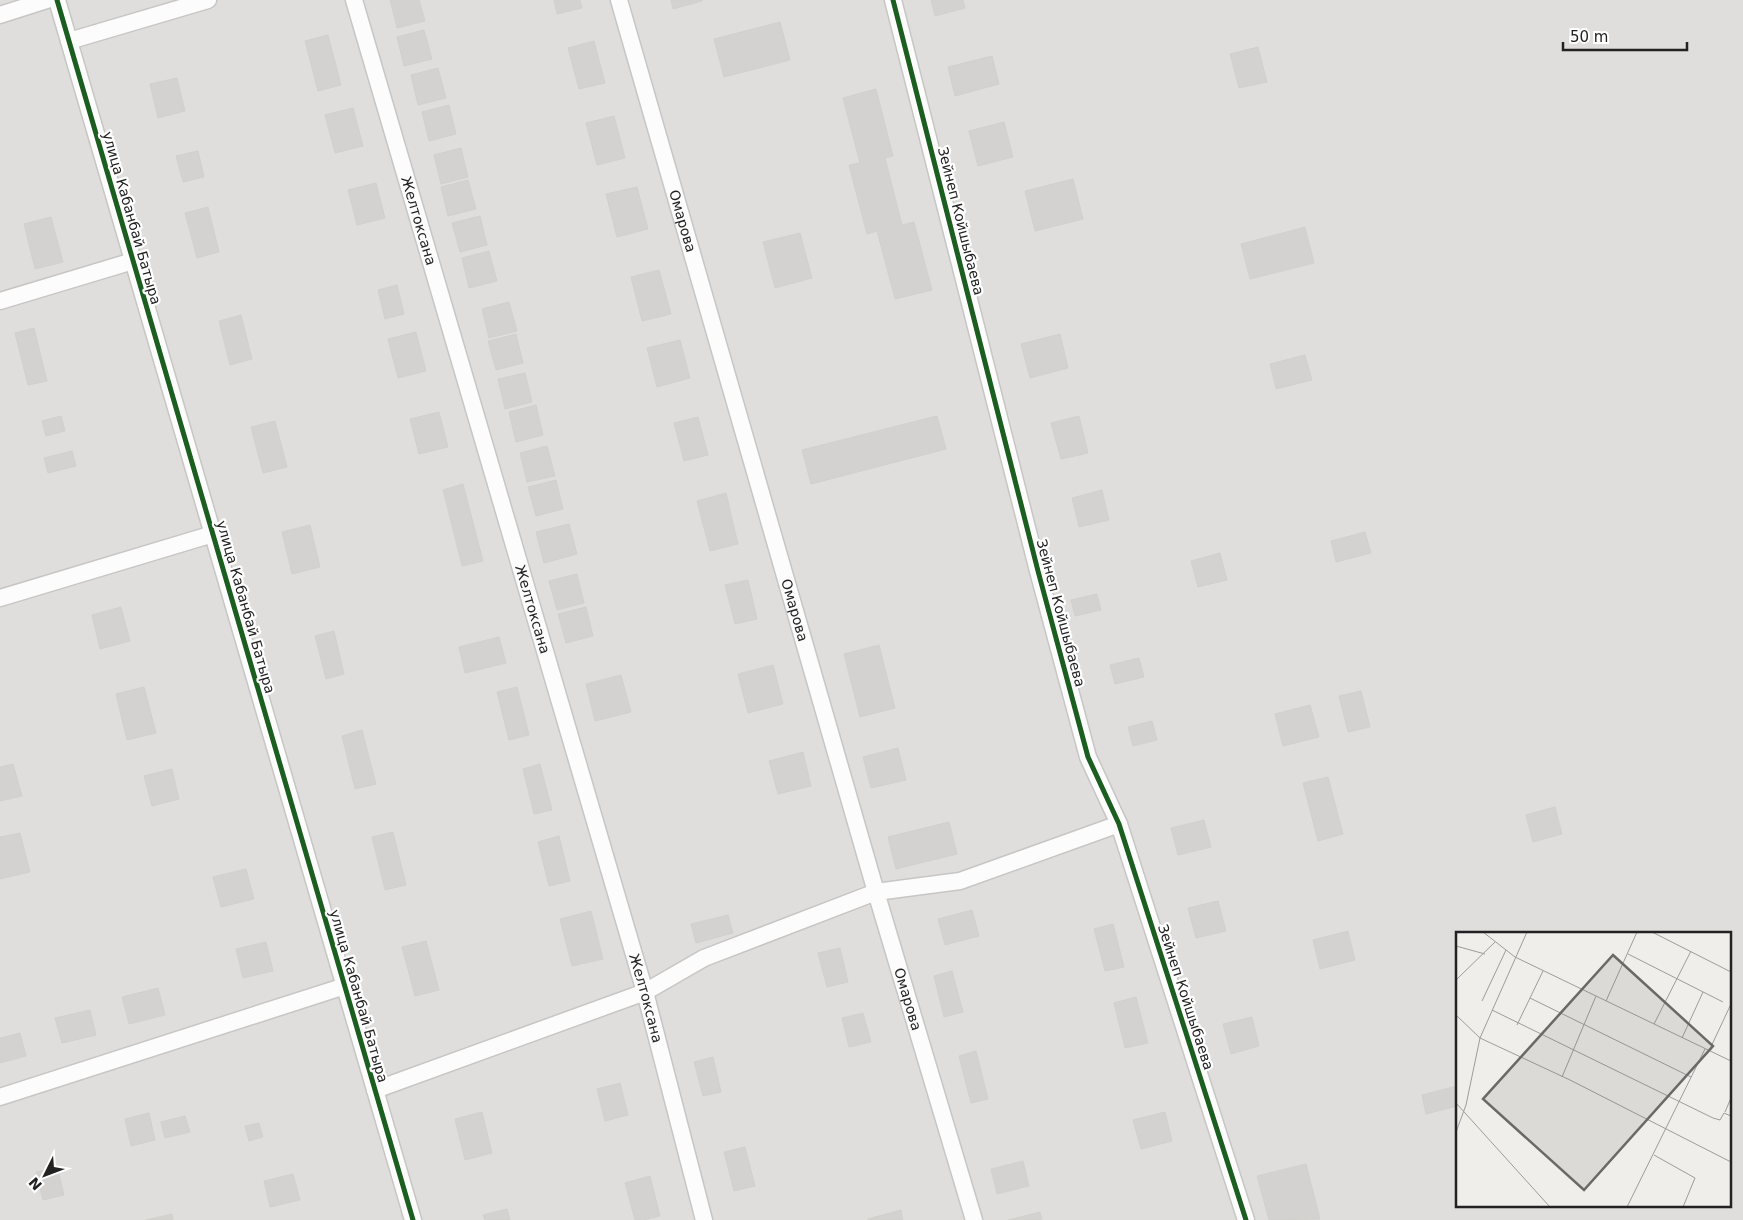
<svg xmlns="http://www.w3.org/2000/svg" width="1743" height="1220" font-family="'DejaVu Sans',sans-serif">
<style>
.residential{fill:#dfdedc;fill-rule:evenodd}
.building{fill:#d4d2d0;stroke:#d2d0cc}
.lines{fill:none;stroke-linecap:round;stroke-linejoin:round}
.minor-casing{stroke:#c7c6c5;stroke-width:19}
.minor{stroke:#fdfcfc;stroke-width:16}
.cycleway-casing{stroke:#fff;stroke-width:8}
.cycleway{stroke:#1b5e20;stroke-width:5}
.labels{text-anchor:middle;stroke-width:4.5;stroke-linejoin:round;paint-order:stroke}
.street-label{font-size:14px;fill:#222;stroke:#fff}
.inset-road{fill:none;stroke:#9d9c9b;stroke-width:1}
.view{fill:#6a6968;fill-opacity:0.15;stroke:#6a6968;stroke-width:2.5}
.inset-edge{fill:none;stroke:#222;stroke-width:2.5}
</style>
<rect width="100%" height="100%" fill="#efeeeb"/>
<path class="residential" d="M 0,0 L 1743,0 L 1743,1220 L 0,1220 ZM 1457,934 L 1729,934 L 1729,1206 L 1457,1206 Z"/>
<path class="building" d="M 390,0 L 419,0 L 425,21 L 397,28 Z
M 554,0 L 580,0 L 582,8 L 557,14 Z
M 671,0 L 702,0 L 702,1 L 673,9 Z
M 931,0 L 963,0 L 965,8 L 935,16 Z
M 780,22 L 790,60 L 724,77 L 714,39 Z
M 424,30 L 432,59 L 404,66 L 397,37 Z
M 328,35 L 341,85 L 318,91 L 305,41 Z
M 594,41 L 605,83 L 579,89 L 568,48 Z
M 1258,47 L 1267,82 L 1239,88 L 1230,54 Z
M 992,56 L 999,84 L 955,96 L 948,67 Z
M 438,68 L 446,98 L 418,105 L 411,75 Z
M 177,78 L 185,111 L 158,118 L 150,84 Z
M 876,89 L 893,156 L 885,158 L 902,225 L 914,222 L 932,290 L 895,299 L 877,231 L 867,234 L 849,165 L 860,163 L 843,98 Z
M 449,105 L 456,134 L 429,141 L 422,112 Z
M 353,108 L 363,146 L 335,153 L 325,115 Z
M 614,116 L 625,158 L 597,165 L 586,123 Z
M 1004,122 L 1013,157 L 978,166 L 969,131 Z
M 461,148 L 468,177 L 441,184 L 434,155 Z
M 198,151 L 204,177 L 183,182 L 176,156 Z
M 1073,179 L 1083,219 L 1035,231 L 1025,191 Z
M 468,180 L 476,209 L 448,216 L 441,187 Z
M 376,183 L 385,218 L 357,225 L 348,190 Z
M 637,187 L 648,229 L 617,237 L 606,194 Z
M 208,207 L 219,252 L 197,258 L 185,213 Z
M 480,216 L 487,245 L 460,252 L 452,223 Z
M 51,217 L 63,262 L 35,269 L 24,224 Z
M 1305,227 L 1314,263 L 1250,279 L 1241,244 Z
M 800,233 L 812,278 L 775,288 L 763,242 Z
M 489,251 L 497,281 L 469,288 L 462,258 Z
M 659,270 L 671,314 L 642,321 L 631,277 Z
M 397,285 L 404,314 L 385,319 L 378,290 Z
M 509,302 L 517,331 L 489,338 L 482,309 Z
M 241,315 L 252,359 L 230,365 L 219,321 Z
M 34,328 L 47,381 L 28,385 L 15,333 Z
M 416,332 L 426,371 L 398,378 L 388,339 Z
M 516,334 L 523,363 L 496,370 L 488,341 Z
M 1060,334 L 1068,368 L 1030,378 L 1021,344 Z
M 680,340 L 690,378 L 657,387 L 647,348 Z
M 1305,355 L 1312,380 L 1276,389 L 1270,364 Z
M 525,373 L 532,402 L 505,409 L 498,379 Z
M 536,405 L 543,435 L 516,442 L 509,412 Z
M 439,412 L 448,447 L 419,454 L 410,419 Z
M 61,416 L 65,431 L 46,436 L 42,421 Z
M 937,416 L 946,449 L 811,484 L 802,450 Z
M 1079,416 L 1088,453 L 1061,459 L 1051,423 Z
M 698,417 L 708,455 L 684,461 L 674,423 Z
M 275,421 L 287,467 L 263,473 L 251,427 Z
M 547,446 L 555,476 L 527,482 L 520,453 Z
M 72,451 L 76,466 L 48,473 L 44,458 Z
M 556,480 L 563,509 L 536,516 L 528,487 Z
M 463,484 L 483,561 L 462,566 L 443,490 Z
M 1102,490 L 1109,520 L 1079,527 L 1072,498 Z
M 726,493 L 738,544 L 710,551 L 697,501 Z
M 569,524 L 577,554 L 544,563 L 536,532 Z
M 310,525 L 320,567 L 292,574 L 282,532 Z
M 1365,532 L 1371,553 L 1336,562 L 1331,541 Z
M 1220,553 L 1227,580 L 1198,587 L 1191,561 Z
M 577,574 L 584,603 L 557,610 L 549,581 Z
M 748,580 L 757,619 L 735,624 L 725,585 Z
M 1097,594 L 1101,610 L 1075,616 L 1071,600 Z
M 121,607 L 130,641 L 100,649 L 92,615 Z
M 586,607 L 593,636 L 566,643 L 558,614 Z
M 334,631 L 344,674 L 326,679 L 315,636 Z
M 499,637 L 506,663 L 465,673 L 459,647 Z
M 879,645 L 895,708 L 860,717 L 844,654 Z
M 1139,658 L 1144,677 L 1115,684 L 1110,665 Z
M 773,665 L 783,704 L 748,713 L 738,674 Z
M 621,675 L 631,712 L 595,721 L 586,684 Z
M 144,687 L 156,733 L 127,740 L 116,694 Z
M 517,687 L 529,735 L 509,740 L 497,692 Z
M 1361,691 L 1370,727 L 1348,732 L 1339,696 Z
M 1310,705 L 1319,737 L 1283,746 L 1275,714 Z
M 1152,721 L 1157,740 L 1133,746 L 1128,727 Z
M 362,730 L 376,784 L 355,789 L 342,736 Z
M 898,748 L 906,780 L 871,788 L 863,757 Z
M 803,752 L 811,786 L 778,794 L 769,761 Z
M 13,764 L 22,796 L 0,801 L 0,767 Z
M 540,764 L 552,810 L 534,814 L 523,769 Z
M 172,769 L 179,799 L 152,806 L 144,776 Z
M 1328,777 L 1343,834 L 1318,841 L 1303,783 Z
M 1555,807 L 1562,834 L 1533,842 L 1526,815 Z
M 1204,820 L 1211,847 L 1178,855 L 1171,828 Z
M 949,822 L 957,854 L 896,869 L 888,837 Z
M 393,832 L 406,885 L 385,890 L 372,837 Z
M 20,833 L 30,872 L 0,879 L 0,837 Z
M 559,836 L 570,881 L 549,886 L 538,842 Z
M 246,869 L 254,899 L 221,907 L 213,877 Z
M 1218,901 L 1226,931 L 1196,938 L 1188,908 Z
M 972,910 L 979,936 L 945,945 L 938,919 Z
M 591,911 L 603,959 L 572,966 L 560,919 Z
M 728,915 L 733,933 L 696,943 L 691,924 Z
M 1113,924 L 1124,967 L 1105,971 L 1094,929 Z
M 1348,931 L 1355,960 L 1320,969 L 1313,940 Z
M 426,941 L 439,990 L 415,996 L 402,947 Z
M 266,942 L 273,971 L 243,978 L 236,949 Z
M 840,948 L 848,982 L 827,987 L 818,953 Z
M 952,971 L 963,1012 L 944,1017 L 934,976 Z
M 158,988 L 165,1015 L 129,1024 L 122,997 Z
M 1136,997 L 1148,1043 L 1125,1048 L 1114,1003 Z
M 90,1010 L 96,1035 L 62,1043 L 55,1018 Z
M 863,1013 L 871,1042 L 849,1047 L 842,1018 Z
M 1252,1017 L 1259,1046 L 1231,1054 L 1223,1024 Z
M 20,1033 L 26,1056 L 0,1063 L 0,1038 Z
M 976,1051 L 988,1099 L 971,1103 L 959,1056 Z
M 713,1057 L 721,1092 L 703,1096 L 694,1062 Z
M 620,1083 L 628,1115 L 605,1121 L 597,1089 Z
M 1457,1086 L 1457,1106 L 1426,1114 L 1422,1095 Z
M 482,1112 L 492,1153 L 465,1160 L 455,1119 Z
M 1165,1112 L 1172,1141 L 1141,1149 L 1133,1120 Z
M 149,1113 L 155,1140 L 131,1146 L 125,1119 Z
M 185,1116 L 190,1132 L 165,1138 L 161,1122 Z
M 259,1123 L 263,1137 L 249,1141 L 245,1126 Z
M 745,1147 L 755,1186 L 734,1191 L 724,1152 Z
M 1023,1161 L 1029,1186 L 997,1194 L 991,1169 Z
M 1306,1164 L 1320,1219 L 1269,1220 L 1257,1176 Z
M 57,1167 L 64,1195 L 43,1200 L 36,1172 Z
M 293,1174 L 300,1200 L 270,1207 L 264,1181 Z
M 650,1176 L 660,1216 L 644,1220 L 635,1220 L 625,1183 Z
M 507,1209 L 510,1220 L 485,1220 L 483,1215 Z
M 901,1210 L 903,1220 L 868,1220 L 868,1219 Z
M 1040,1212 L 1042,1220 L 1008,1220 Z
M 172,1214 L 173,1220 L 146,1220 Z"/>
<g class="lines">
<g class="minor-casing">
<g id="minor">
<path d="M 57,0 L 413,1220"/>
<path id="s1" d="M 354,0 L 645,992 L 704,1220"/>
<path id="s2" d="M 619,0 L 876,892 L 974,1220"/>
<path d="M 893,0 L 1038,571 L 1088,757 L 1119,824 L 1246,1220"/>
<path d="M 0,15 L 47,0"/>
<path d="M 69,41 L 208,0"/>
<path d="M 0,301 L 133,261"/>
<path d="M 0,598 L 213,534"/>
<path d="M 375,1090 L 645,992 L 704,958 L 876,892 L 960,881 L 1119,824"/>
<path d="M 0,1097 L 345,986"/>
</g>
</g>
<use href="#minor" class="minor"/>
<g class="cycleway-casing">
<path id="cycleway" d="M 57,0 L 413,1220
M 893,0 L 1038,571 L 1088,757 L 1119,824 L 1246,1220"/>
</g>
<use href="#cycleway" class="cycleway"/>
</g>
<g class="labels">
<g class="street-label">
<text transform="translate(132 218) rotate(74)" y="5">улица Кабанбай Батыра</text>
<text dy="5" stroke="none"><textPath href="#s1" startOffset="230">Желтоксана</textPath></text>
<text dy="5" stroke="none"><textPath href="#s2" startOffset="230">Омарова</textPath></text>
<text transform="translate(961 221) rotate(76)" y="5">Зейнеп Койшыбаева</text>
<text transform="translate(246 607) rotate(74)" y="5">улица Кабанбай Батыра</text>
<text dy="5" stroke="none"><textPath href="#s1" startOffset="635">Желтоксана</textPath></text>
<text dy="5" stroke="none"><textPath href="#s2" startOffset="635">Омарова</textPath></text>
<text transform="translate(1061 613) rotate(75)" y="5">Зейнеп Койшыбаева</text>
<text transform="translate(359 996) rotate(74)" y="5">улица Кабанбай Батыра</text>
<text transform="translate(1186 997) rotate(72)" y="5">Зейнеп Койшыбаева</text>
<text dy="5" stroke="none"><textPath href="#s1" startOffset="1040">Желтоксана</textPath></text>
<text dy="5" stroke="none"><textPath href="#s2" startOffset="1040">Омарова</textPath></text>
</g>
</g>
<g transform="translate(1456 932)">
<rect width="275" height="275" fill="#efeeeb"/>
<path class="inset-road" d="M 27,0 L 59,25 L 275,129M 196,0 L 275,40M 0,14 L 29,22M 172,22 L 267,70M 0,48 L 39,10M 74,66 L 235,145M 26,69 L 50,18M 150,69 L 181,0M 36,78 L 257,186 L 264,188 L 268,181 L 275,184M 0,83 L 24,106 L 114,148 L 275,230M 198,92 L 235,19M 61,93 L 87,39M 226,106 L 247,60M 253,119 L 275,72M 106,145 L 140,64M 0,171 L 94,275M 269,180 L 275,166M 0,200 L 10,173 L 24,106 L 71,0M 198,223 L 239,246 L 227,275M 171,275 L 249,117"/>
<path class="view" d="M 157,23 L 257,114 L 128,258 L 27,167 Z"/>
<rect width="275" height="275" class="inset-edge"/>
</g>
<g transform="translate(45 1175) rotate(228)" stroke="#ffffff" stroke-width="4" paint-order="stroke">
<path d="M0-4L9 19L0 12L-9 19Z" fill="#222222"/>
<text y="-8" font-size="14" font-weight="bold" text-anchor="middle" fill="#222222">N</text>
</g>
<path d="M1563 42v8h124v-8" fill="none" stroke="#222222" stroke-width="2.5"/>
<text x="1570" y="42" font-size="15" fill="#222222" stroke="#ffffff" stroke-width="4" paint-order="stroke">50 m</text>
</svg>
